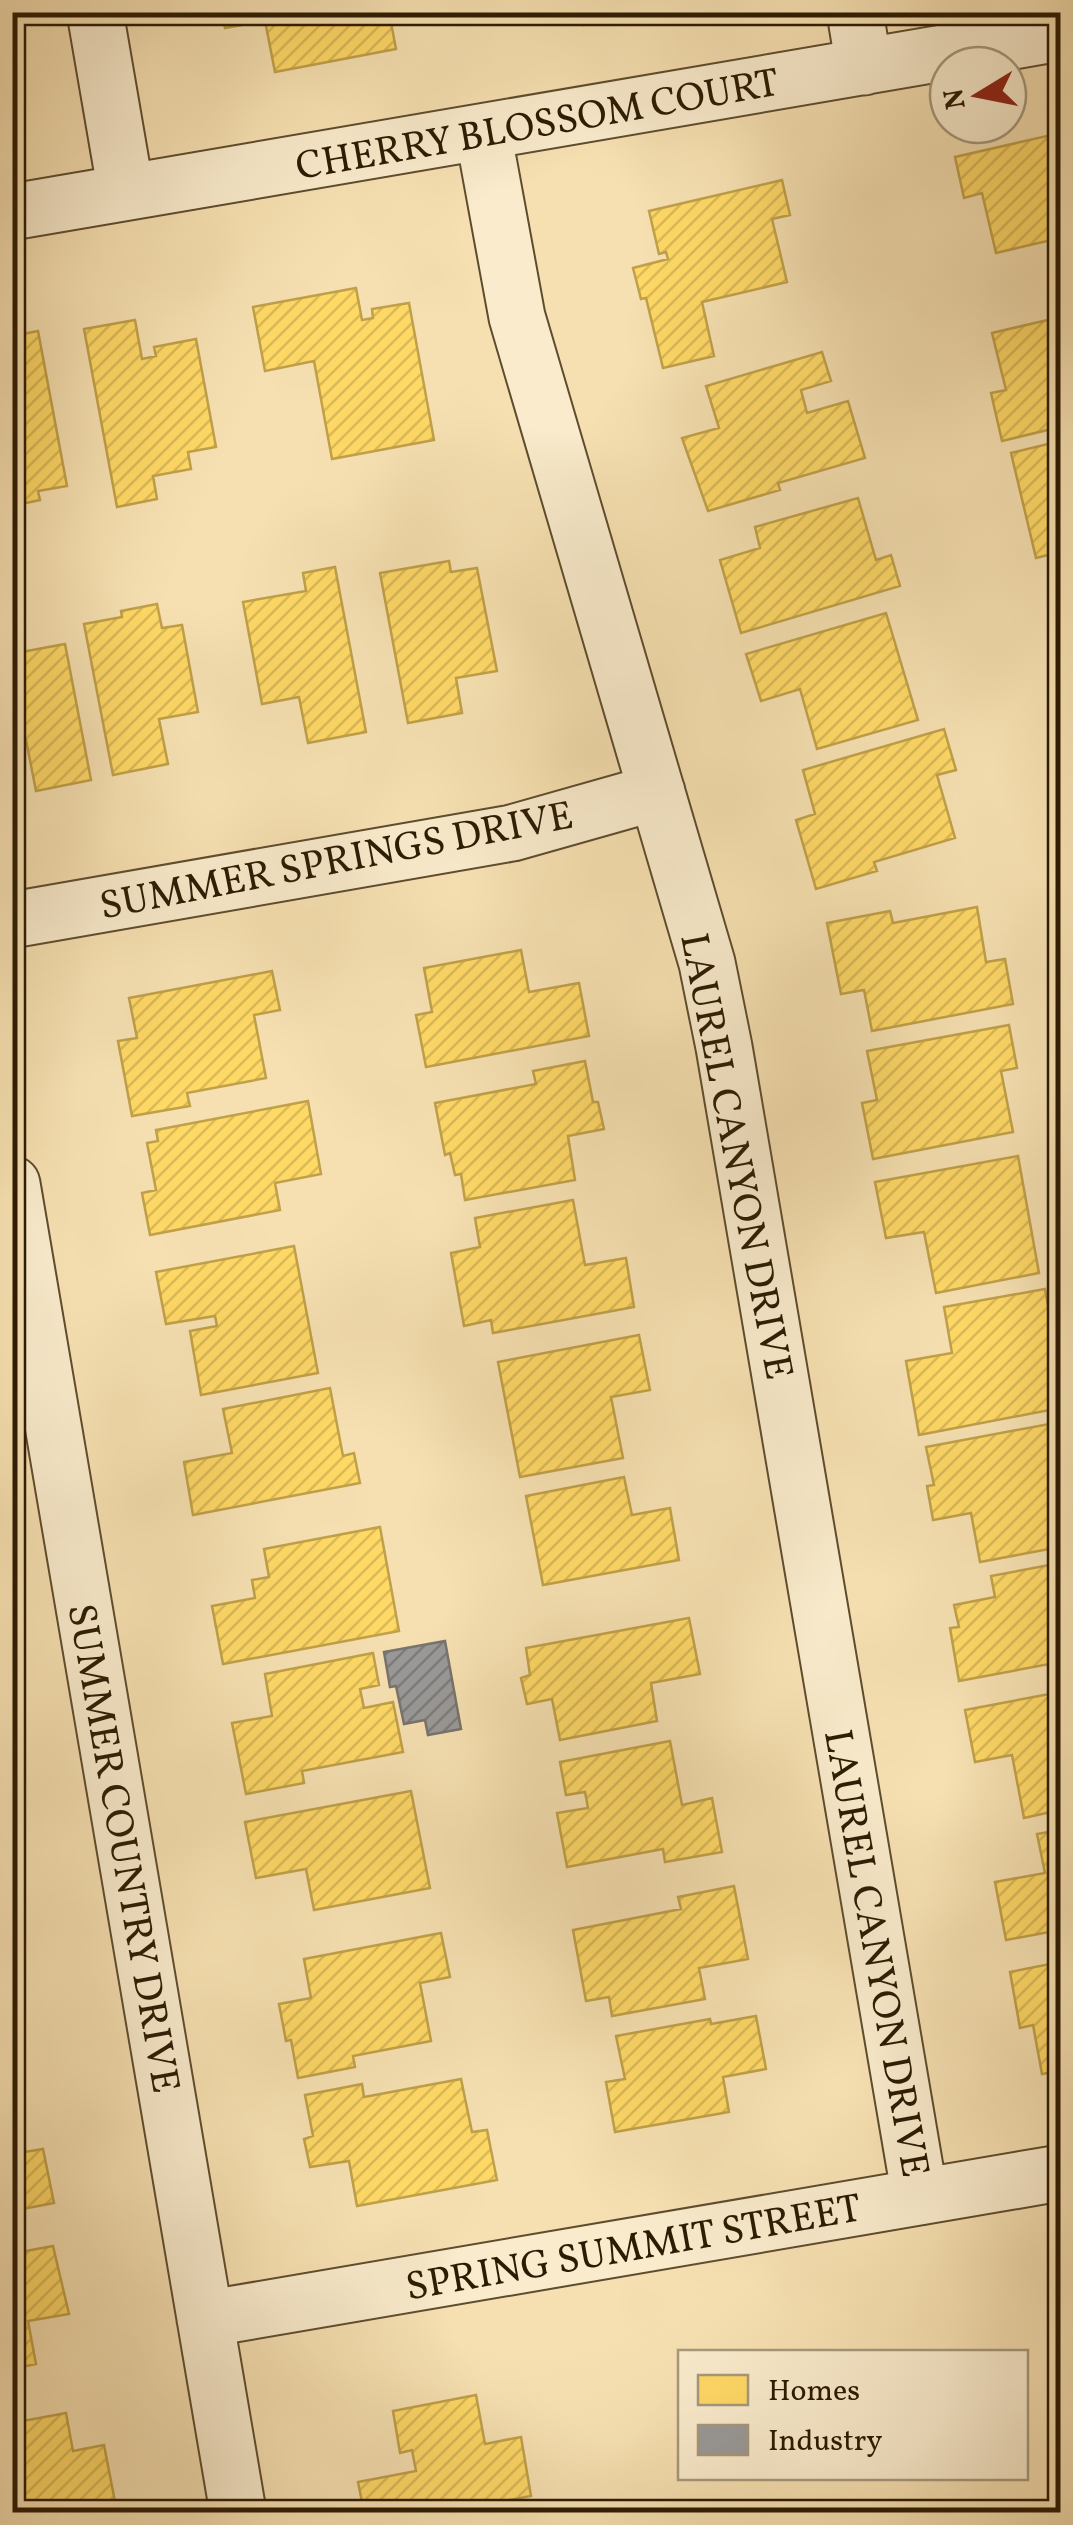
<svg xmlns="http://www.w3.org/2000/svg" width="1073" height="2525" font-family="Vollkorn,serif">
<style>
.homes{fill:url(#homes-hatch);stroke:#c0a048;stroke-width:2.5}
.industry{fill:url(#industry-hatch);stroke:#78736c;stroke-width:2.5}
.lines{fill:none;stroke-linecap:round;stroke-linejoin:round}
.minor-casing{stroke:#5e4c2e;stroke-width:59}
.minor{stroke:#f9ebcc;stroke-width:55}
.labels{text-anchor:middle;stroke-width:10;stroke-linejoin:round;paint-order:stroke}
.street-label{font-size:40px;fill:#2c1b03;stroke:#f9ebcc}
</style>
<defs>
<pattern id="homes-hatch" width="6" height="6" patternUnits="userSpaceOnUse" patternTransform="scale(2.5)"><rect width="6" height="6" fill="#ffd966"/><path d="M-1 1l2-2M0 6l6-6M5 7l2-2" fill="none" stroke="#dbba57"/></pattern>
<pattern id="industry-hatch" width="6" height="6" patternUnits="userSpaceOnUse" patternTransform="scale(2.5)"><rect width="6" height="6" fill="#999"/><path d="M-1 1l2-2M0 6l6-6M5 7l2-2" fill="none" stroke="#7d7c7b"/></pattern>
</defs>
<rect width="100%" height="100%" fill="#f6e0b1"/>
<filter id="stains"><feTurbulence type="fractalNoise" baseFrequency=".002" numOctaves="4"/><feColorMatrix values="0 0 0 0 .2 0 0 0 0 .09 0 0 0 0 .02 0 0 0 .5 -.17"/></filter>
<radialGradient id="worn" r=".72"><stop offset=".6" stop-color="#630" stop-opacity="0"/><stop offset="1" stop-color="#630" stop-opacity=".3"/></radialGradient>
<path class="homes" d="M 222,12 L 389,12 L 396,49 L 275,72 L 265,21 L 225,28 Z
M 580,12 L 650,12 L 583,25 Z
M 1060,133 L 1060,238 L 996,253 L 982,193 L 964,198 L 955,157 Z
M 782,180 L 790,215 L 772,219 L 787,282 L 702,302 L 714,356 L 663,368 L 646,298 L 641,299 L 633,268 L 668,259 L 666,252 L 659,254 L 649,211 Z
M 356,288 L 362,320 L 373,318 L 372,309 L 409,303 L 434,440 L 332,459 L 314,361 L 265,371 L 253,307 Z
M 1060,317 L 1060,427 L 1002,441 L 991,393 L 1006,390 L 992,333 Z
M 135,320 L 142,359 L 156,356 L 154,347 L 196,339 L 216,447 L 188,452 L 191,469 L 153,476 L 157,499 L 117,507 L 84,329 Z
M 38,331 L 67,486 L 38,491 L 40,500 L 12,506 L 12,336 Z
M 822,352 L 831,381 L 801,390 L 807,413 L 848,401 L 865,458 L 778,483 L 780,490 L 708,511 L 682,438 L 719,428 L 706,386 Z
M 1060,441 L 1060,552 L 1036,558 L 1011,453 Z
M 858,498 L 876,560 L 891,555 L 900,586 L 741,633 L 720,560 L 760,548 L 755,527 Z
M 449,561 L 451,572 L 477,568 L 497,671 L 456,678 L 462,713 L 408,723 L 380,573 Z
M 335,567 L 366,732 L 308,743 L 299,697 L 262,704 L 243,602 L 306,591 L 303,573 Z
M 157,604 L 162,628 L 182,625 L 198,712 L 159,719 L 168,764 L 113,775 L 84,624 L 122,617 L 121,611 Z
M 886,613 L 918,720 L 817,749 L 800,689 L 761,701 L 746,654 Z
M 12,639 L 16,653 L 65,644 L 91,780 L 36,791 L 26,740 L 12,742 Z
M 944,729 L 956,770 L 937,775 L 955,838 L 874,862 L 877,871 L 816,889 L 796,820 L 815,814 L 803,770 Z
M 977,907 L 986,962 L 1005,959 L 1013,1004 L 872,1031 L 864,990 L 841,994 L 827,923 L 890,911 L 893,923 Z
M 521,950 L 529,992 L 579,983 L 589,1036 L 426,1067 L 416,1015 L 432,1012 L 424,968 Z
M 272,971 L 280,1010 L 254,1015 L 266,1078 L 187,1093 L 190,1106 L 132,1116 L 118,1041 L 137,1038 L 129,998 Z
M 1009,1025 L 1017,1068 L 1001,1071 L 1013,1132 L 873,1159 L 862,1103 L 877,1100 L 867,1051 Z
M 585,1061 L 593,1102 L 598,1102 L 604,1129 L 568,1136 L 575,1180 L 465,1200 L 461,1174 L 455,1175 L 450,1153 L 445,1155 L 435,1103 L 536,1084 L 533,1071 Z
M 308,1101 L 321,1174 L 275,1183 L 280,1210 L 150,1235 L 142,1193 L 156,1190 L 147,1143 L 158,1141 L 156,1130 Z
M 1018,1156 L 1039,1273 L 936,1293 L 924,1232 L 886,1238 L 875,1182 Z
M 573,1200 L 585,1265 L 626,1258 L 634,1307 L 493,1333 L 491,1320 L 464,1326 L 451,1253 L 480,1247 L 475,1218 Z
M 294,1246 L 318,1373 L 201,1395 L 190,1331 L 217,1326 L 215,1316 L 166,1324 L 156,1272 Z
M 1045,1289 L 1060,1371 L 1060,1408 L 919,1435 L 906,1361 L 952,1353 L 944,1307 Z
M 639,1335 L 650,1390 L 611,1397 L 623,1458 L 520,1477 L 498,1362 Z
M 330,1388 L 343,1456 L 354,1453 L 360,1483 L 193,1515 L 184,1462 L 232,1453 L 223,1409 Z
M 1060,1422 L 1060,1547 L 980,1562 L 971,1513 L 933,1520 L 927,1486 L 934,1485 L 926,1447 Z
M 624,1477 L 632,1515 L 670,1508 L 679,1560 L 543,1585 L 526,1496 Z
M 380,1527 L 399,1631 L 223,1664 L 212,1606 L 255,1598 L 252,1580 L 269,1577 L 264,1549 Z
M 1060,1563 L 1060,1662 L 959,1681 L 950,1628 L 959,1627 L 954,1605 L 995,1597 L 991,1576 Z
M 689,1618 L 700,1674 L 651,1683 L 657,1721 L 560,1740 L 552,1699 L 527,1704 L 521,1678 L 530,1675 L 526,1648 Z
M 373,1653 L 379,1685 L 360,1689 L 364,1708 L 393,1702 L 403,1752 L 302,1771 L 304,1783 L 246,1794 L 232,1723 L 272,1716 L 265,1674 Z
M 1060,1692 L 1060,1810 L 1024,1818 L 1012,1755 L 975,1762 L 965,1710 Z
M 670,1741 L 682,1805 L 712,1798 L 722,1852 L 665,1862 L 663,1849 L 567,1867 L 557,1813 L 588,1808 L 585,1792 L 566,1795 L 560,1762 Z
M 411,1791 L 430,1888 L 314,1910 L 306,1869 L 256,1878 L 245,1822 Z
M 1060,1830 L 1060,1930 L 1006,1940 L 995,1882 L 1045,1873 L 1037,1834 Z
M 734,1886 L 748,1959 L 699,1968 L 705,1999 L 612,2016 L 609,1997 L 586,2001 L 573,1930 L 681,1909 L 678,1897 Z
M 441,1933 L 450,1977 L 420,1983 L 431,2041 L 353,2056 L 355,2067 L 298,2078 L 291,2040 L 286,2041 L 279,2004 L 311,1998 L 304,1959 Z
M 1060,1962 L 1060,2071 L 1042,2074 L 1033,2025 L 1020,2028 L 1010,1972 Z
M 12,1971 L 24,2021 L 12,2023 Z
M 756,2016 L 766,2069 L 723,2077 L 729,2112 L 615,2132 L 606,2082 L 625,2079 L 616,2036 L 710,2019 L 711,2024 Z
M 461,2079 L 472,2132 L 487,2130 L 497,2180 L 357,2206 L 349,2161 L 310,2167 L 304,2139 L 313,2136 L 305,2095 L 362,2084 L 364,2097 Z
M 43,2149 L 54,2203 L 12,2211 L 12,2154 Z
M 53,2246 L 69,2314 L 28,2321 L 36,2364 L 12,2369 L 12,2248 L 15,2253 Z
M 476,2395 L 485,2444 L 521,2437 L 531,2496 L 443,2512 L 364,2512 L 358,2482 L 416,2471 L 412,2450 L 400,2453 L 393,2411 Z
M 66,2413 L 73,2451 L 104,2445 L 117,2512 L 12,2512 L 12,2423 Z"/>
<path class="industry" d="M 445,1641 L 461,1729 L 428,1735 L 425,1720 L 404,1724 L 396,1686 L 390,1687 L 384,1652 Z"/>
<g class="lines">
<g class="minor-casing">
<path id="minor" d="M 95,12 L 126,192
M 855,12 L 864,67
M 483,132 L 517,317 L 707,963 L 724,1047 L 920,2197
M 12,212 L 1060,33
M 12,920 L 512,833 L 657,792
M 12,1184 L 238,2512
M 205,2319 L 1060,2173"/>
</g>
<use href="#minor" class="minor"/>
</g>
<g class="labels">
<g class="street-label">
<text transform="translate(537 123) rotate(-10)" y="14">CHERRY BLOSSOM COURT</text>
<text transform="translate(336 859) rotate(-11)" y="14">SUMMER SPRINGS DRIVE</text>
<text transform="translate(738 1156) rotate(79)" y="14">LAUREL CANYON DRIVE</text>
<text transform="translate(125 1848) rotate(80)" y="14">SUMMER COUNTRY DRIVE</text>
<text transform="translate(878 1953) rotate(80)" y="14">LAUREL CANYON DRIVE</text>
<text transform="translate(633 2246) rotate(-10)" y="14">SPRING SUMMIT STREET</text>
</g>
</g>
<rect width="1073" height="2525" fill="none" stroke="#f6e0b1" stroke-width="50"/>
<rect x="15" y="15" width="1043" height="2495" fill="none" stroke="#2c1b03" stroke-width="5"/>
<rect x="25" y="25" width="1023" height="2475" fill="none" stroke="#2c1b03" stroke-width="2.5"/>
<rect x="678" y="2350" width="350" height="130" fill="#f9ebcc" stroke="#a7987c" stroke-width="2.5"/>
<rect x="698" y="2375" width="50" height="30" fill="#ffd966" stroke="#a7987c" stroke-width="2.5"/>
<text x="768" y="2400" font-size="30" fill="#2c1b03">Homes</text>
<rect x="698" y="2425" width="50" height="30" fill="#999999" stroke="#a7987c" stroke-width="2.5"/>
<text x="768" y="2450" font-size="30" fill="#2c1b03">Industry</text>
<g transform="translate(978 95) rotate(260)"><circle r="48" fill="#f9ebcc" stroke="#a7987c" stroke-width="2.5"/>
<path d="M0-8L18 38L0 25L-18 38Z" fill="#8f2418"/>
<text y="-15" font-size="28" font-weight="bold" text-anchor="middle" fill="#2c1b03">N</text>
</g>
<rect width="100%" height="100%" filter="url(#stains)"/>
<rect width="100%" height="100%" fill="url(#worn)"/>
</svg>
